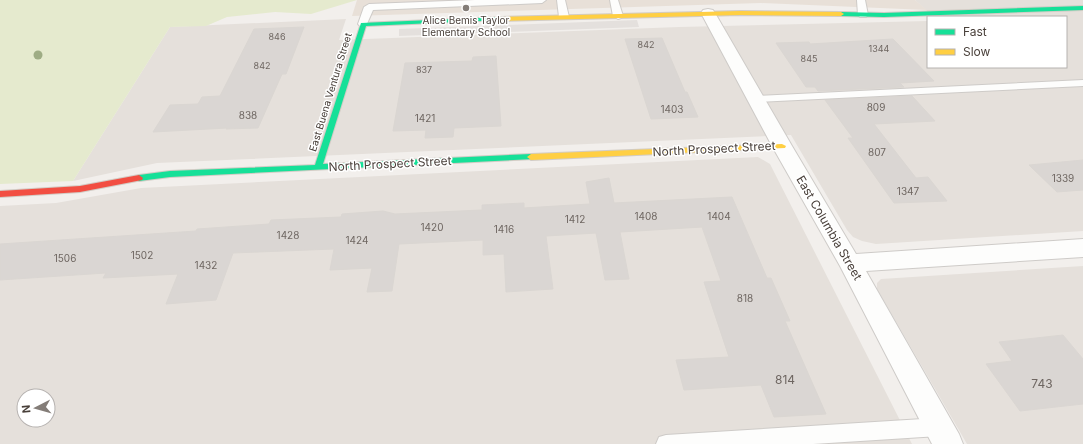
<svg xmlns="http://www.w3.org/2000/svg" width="1083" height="444" font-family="Inter,sans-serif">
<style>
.residential{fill:#e5e0db;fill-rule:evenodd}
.education{fill:#e8e0d8}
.green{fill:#e5eace}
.parking{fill:#e4e0dd}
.building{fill:#dad6d3;stroke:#dad6d2}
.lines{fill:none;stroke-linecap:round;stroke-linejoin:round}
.lane-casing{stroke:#cecbc8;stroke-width:2}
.street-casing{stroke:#cecbc8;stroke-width:2}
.fast-casing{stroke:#d2ccc5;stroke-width:2}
.slow-casing{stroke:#d2ccc5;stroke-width:2}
.jam-casing{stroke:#d2ccc5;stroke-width:2}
.lane{fill:#fdfdfc;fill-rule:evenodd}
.street{fill:#fdfdfc;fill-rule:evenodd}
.fast{fill:#16e098;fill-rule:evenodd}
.slow{fill:#ffcf43;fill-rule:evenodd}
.jam{fill:#f24e42;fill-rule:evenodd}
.tree{fill:#9eac84}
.poi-dot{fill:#847d78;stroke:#fff;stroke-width:1.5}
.labels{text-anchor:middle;stroke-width:3;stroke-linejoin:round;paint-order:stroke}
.far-number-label{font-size:9px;fill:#6e6661}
.far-poi-label{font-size:10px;fill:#483f39;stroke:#fff}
.far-street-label{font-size:10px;fill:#483f39;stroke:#fff}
.number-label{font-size:10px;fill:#6e6661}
.street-label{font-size:12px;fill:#483f39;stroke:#fff}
.near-number-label{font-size:12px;fill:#6e6661}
</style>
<rect width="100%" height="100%" fill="#f2efec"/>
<path class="residential" d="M 915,0 L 1083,0 L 1083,231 L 876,244 L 862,241 L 853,237 L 847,230 L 791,135 L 157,163 L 73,181 L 170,27 L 346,19 L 339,40 L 679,27 L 928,21 L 928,67 L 1066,67 L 1066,17 L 934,17 Z
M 758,157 L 770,164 L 912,444 L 0,444 L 0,206 L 56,203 L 141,188 ZM 24,396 L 48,396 L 48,420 L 24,420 Z
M 1083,266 L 1083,444 L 967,444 L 877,289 L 877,283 L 881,279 Z"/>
<path class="education" d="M 187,0 L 915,0 L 927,10 L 761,3 L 352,16 L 357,0 Z"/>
<path class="green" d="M 0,0 L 357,0 L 311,14 L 275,12 L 227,17 L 206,26 L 170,27 L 73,181 L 0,184 Z"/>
<path class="parking" d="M 637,20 L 639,27 L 399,36 L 399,29 Z"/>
<path class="building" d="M 304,27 L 286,74 L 282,74 L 258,128 L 226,129 L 227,128 L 153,132 L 170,105 L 198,104 L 202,97 L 220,96 L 254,29 Z
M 662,38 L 685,92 L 687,92 L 698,117 L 651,119 L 625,39 Z
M 893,39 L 934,81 L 900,83 L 904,87 L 818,91 L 815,87 L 806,87 L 776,43 L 809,42 L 810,44 Z
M 496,56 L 501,126 L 454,128 L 453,137 L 425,138 L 426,130 L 393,131 L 405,63 L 472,61 L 473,57 Z
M 912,96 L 935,121 L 874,124 L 916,178 L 928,177 L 947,201 L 894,203 L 848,138 L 853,138 L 825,100 Z
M 1083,160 L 1083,190 L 1057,192 L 1029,165 Z
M 609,178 L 614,203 L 732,197 L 767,278 L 771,278 L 790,321 L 785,321 L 826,414 L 774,417 L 761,385 L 684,390 L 676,360 L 729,357 L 704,282 L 721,281 L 702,227 L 620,232 L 629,279 L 605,280 L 596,233 L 546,236 L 553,289 L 506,292 L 504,254 L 483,255 L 483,240 L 399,244 L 392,291 L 367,292 L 372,268 L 330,270 L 334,249 L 233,253 L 216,300 L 166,304 L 178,274 L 103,278 L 106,273 L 0,280 L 0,244 L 196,231 L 197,229 L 269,224 L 271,220 L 341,217 L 342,214 L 383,211 L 395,214 L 482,210 L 482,205 L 524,203 L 524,208 L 590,204 L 586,182 Z
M 1063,335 L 1083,359 L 1083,404 L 1020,411 L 986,364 L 1012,361 L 999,342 Z"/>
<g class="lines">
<g class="lane-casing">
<path id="lane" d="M 475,0 L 546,0 L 542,3 L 373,10 L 366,26 L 360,26 L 358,24 L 364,7 L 369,4 Z
M 557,0 L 565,0 L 569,17 L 567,19 L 561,19 L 559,17 Z
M 610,0 L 618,0 L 623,16 L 621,18 L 618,19 L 613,16 Z
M 857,0 L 865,0 L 868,15 L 866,17 L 860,17 L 858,15 Z
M 1083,80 L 1083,86 L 756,102 L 750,99 L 756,96 Z
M 939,418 L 946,421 L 948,427 L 946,433 L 939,436 L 813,444 L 656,444 L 659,437 L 666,435 Z"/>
</g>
<g class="street-casing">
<path id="street" d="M 708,9 L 713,10 L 715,13 L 792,146 L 856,254 L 1083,239 L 1083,257 L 866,271 L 959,434 L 963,444 L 932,444 L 840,266 L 772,146 L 701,13 L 703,10 Z"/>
</g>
<g class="fast-casing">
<path id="fast" d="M 1083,6 L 1083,10 L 884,17 L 841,16 L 838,14 L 841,12 L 884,13 Z
M 501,17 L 503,18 L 503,20 L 366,26 L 323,164 L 531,154 L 535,157 L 534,159 L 170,177 L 139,181 L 135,178 L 139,175 L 170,171 L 315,165 L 361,23 Z"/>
</g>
<g class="slow-casing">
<path id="slow" d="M 740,11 L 841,12 L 844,14 L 841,16 L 740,15 L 501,21 L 498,19 L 501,17 Z
M 782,144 L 786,146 L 785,148 L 531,160 L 527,157 L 531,154 Z"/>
</g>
<g class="jam-casing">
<path id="jam" d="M 139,175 L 143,178 L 142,180 L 80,192 L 0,197 L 0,191 L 80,186 Z"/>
</g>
<use href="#lane" class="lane"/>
<use href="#street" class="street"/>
<use href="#fast" class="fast"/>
<use href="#slow" class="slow"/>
<use href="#jam" class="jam"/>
</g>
<circle class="tree" cx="38" cy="55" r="4.5"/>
<circle class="poi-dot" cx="466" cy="8" r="4"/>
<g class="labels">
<g class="far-number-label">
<text x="277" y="40">846</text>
<text x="646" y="48">842</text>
<text x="879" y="52">1344</text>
<text x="809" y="62">845</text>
<text x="262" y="69">842</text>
<text x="424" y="73">837</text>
</g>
<g class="far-poi-label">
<text x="466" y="24">Alice Bemis Taylor<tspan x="466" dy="12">Elementary School</tspan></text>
</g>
<g class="far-street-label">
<text transform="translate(330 92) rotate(-73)" y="4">East Buena Ventura Street</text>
</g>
<g class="number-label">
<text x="876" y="111">809</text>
<text x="672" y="113">1403</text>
<text x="248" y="119">838</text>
<text x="425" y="122">1421</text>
<text x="877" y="156">807</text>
<text x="1063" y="182">1339</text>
<text x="908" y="195">1347</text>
<text x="646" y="220">1408</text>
<text x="719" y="220">1404</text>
<text x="575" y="223">1412</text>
<text x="432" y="231">1420</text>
<text x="504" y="233">1416</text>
<text x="288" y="239">1428</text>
<text x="357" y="244">1424</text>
<text x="142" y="259">1502</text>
<text x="65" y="262">1506</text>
<text x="206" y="269">1432</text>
<text x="745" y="302">818</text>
</g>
<g class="street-label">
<text transform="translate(714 149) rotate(-3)" y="4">North Prospect Street</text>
<text transform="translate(390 164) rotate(-3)" y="4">North Prospect Street</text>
<text transform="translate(829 228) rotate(60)" y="4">East Columbia Street</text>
</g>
<g class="near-number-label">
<text x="785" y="384">814</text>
<text x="1042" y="388">743</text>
</g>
</g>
<rect x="927" y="16" width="140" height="52" fill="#ffffff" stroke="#b6b2b0"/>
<rect x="935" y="29" width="20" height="6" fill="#16e098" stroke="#b6b2b0"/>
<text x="963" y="36" font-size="12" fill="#483f39">Fast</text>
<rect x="935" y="49" width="20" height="6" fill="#ffcf43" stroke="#b6b2b0"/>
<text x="963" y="56" font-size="12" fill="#483f39">Slow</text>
<g transform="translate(36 408) rotate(264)"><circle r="19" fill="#ffffff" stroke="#b6b2b0"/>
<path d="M0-3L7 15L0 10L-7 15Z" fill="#847d78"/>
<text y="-6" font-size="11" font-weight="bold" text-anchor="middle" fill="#483f39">N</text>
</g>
</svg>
